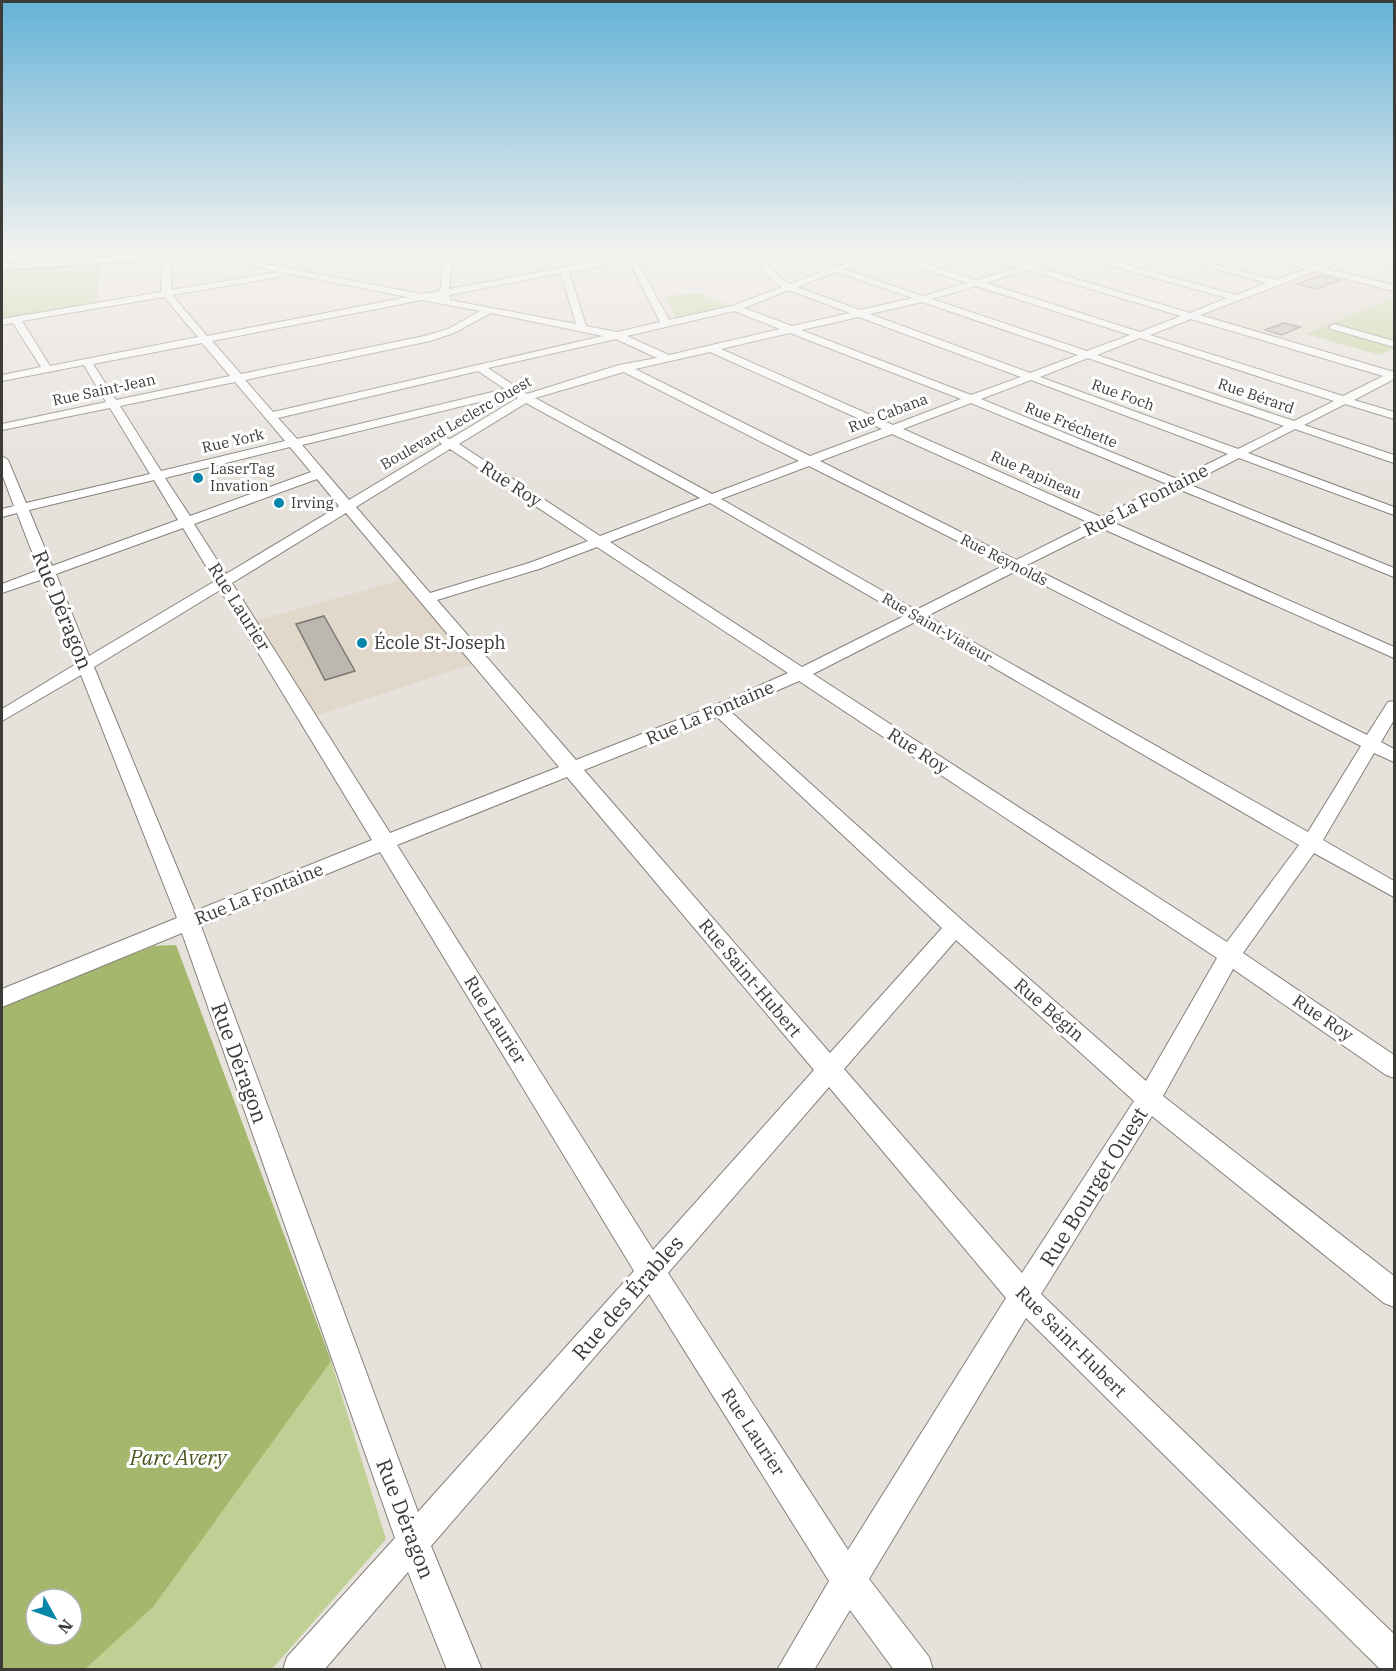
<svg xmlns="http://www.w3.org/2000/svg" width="1396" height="1671" font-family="'IBM Plex Serif',serif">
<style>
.built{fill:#e1d7ca}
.green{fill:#c0d094;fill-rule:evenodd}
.forest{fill:#a4b76d;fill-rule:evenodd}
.building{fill:#bcb8b1;stroke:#7c7771;stroke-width:1.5}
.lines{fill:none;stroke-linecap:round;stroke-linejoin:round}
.minor-casing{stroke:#85817b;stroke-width:2}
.major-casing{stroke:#85817b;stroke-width:3}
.minor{fill:#fff;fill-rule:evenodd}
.major{fill:#fff;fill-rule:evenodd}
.poi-dot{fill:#0686a9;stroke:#fff;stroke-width:2}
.labels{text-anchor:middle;stroke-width:6;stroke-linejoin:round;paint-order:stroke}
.far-street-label{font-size:15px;fill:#3d3b38;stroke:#fff}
.far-poi-label{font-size:15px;fill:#3d3b38;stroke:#fff;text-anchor:start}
.street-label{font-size:18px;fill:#3d3b38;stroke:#fff}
.poi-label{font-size:18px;fill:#3d3b38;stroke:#fff;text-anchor:start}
.near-street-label{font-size:21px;fill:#3d3b38;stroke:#fff}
.near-park-label{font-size:21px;font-style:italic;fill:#48541e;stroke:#fff}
</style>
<rect width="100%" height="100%" fill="#e6e1db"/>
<path class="built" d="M 1314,269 L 1394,289 L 1394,298 L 1285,343 L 1191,315 Z
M 408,578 L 480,662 L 308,718 L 249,623 Z"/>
<path class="green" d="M 101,260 L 96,305 L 2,322 L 2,274 L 5,267 Z
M 699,293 L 735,308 L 678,321 L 665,296 Z
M 1394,298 L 1394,348 L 1380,355 L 1306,334 Z
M 176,945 L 331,1361 L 386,1539 L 272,1669 L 2,1670 L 2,1006 L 154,946 ZM 36,1599 L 72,1599 L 72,1635 L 36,1635 Z"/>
<path class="forest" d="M 176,945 L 331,1361 L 153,1607 L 85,1669 L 2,1670 L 2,1006 L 154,946 ZM 36,1599 L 72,1599 L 72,1635 L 36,1635 Z"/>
<path class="building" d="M 1321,275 L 1341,280 L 1316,289 L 1297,284 Z
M 1284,323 L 1300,327 L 1282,335 L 1265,330 Z
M 324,616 L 355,671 L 325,680 L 296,624 Z"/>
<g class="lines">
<g class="minor-casing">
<path id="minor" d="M 29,251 L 37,251 L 33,265 L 29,268 L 25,265 Z
M 222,251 L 230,251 L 229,255 L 243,260 L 422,294 L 440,291 L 446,251 L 454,251 L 449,289 L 626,256 L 624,251 L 632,251 L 634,254 L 667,251 L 636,259 L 669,320 L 732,306 L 782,287 L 774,282 L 747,251 L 755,251 L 780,278 L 789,284 L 875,253 L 873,251 L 896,251 L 893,253 L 976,280 L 1018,268 L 967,251 L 979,251 L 1027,265 L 1066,253 L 1064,251 L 1086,251 L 1084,253 L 1236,295 L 1267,283 L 1150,251 L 1162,251 L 1276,280 L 1306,269 L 1243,251 L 1256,251 L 1314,265 L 1344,254 L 1345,251 L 1364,251 L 1361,254 L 1394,262 L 1394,267 L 1353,257 L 1324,268 L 1394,285 L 1394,291 L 1316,271 L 1200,315 L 1394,372 L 1394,379 L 1354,400 L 1394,412 L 1394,419 L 1345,404 L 1304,425 L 1394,455 L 1394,463 L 1295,429 L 1248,453 L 1394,507 L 1394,515 L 1239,458 L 1188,484 L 1394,568 L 1394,577 L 1178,489 L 1112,522 L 1394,647 L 1394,658 L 1101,528 L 1027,565 L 1367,735 L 1388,702 L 1394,701 L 1394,720 L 1381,742 L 1394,749 L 1394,762 L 1374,753 L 1323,840 L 1394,881 L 1394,897 L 1314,853 L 1243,953 L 1394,1055 L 1394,1078 L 1386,1075 L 1233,969 L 1163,1096 L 1394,1276 L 1394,1307 L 1384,1303 L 1152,1116 L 1041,1294 L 1394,1634 L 1394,1670 L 1381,1670 L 1026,1318 L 869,1579 L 929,1657 L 933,1670 L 894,1670 L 850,1610 L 814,1670 L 777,1670 L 829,1581 L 649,1294 L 431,1546 L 482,1670 L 447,1670 L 408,1572 L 324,1670 L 283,1670 L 287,1657 L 395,1538 L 182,933 L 2,1007 L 2,989 L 177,918 L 81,675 L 2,721 L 2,709 L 76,664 L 43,579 L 2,593 L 2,584 L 39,570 L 17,513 L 2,517 L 2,509 L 14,506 L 2,474 L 2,456 L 8,460 L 26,503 L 150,474 L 110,408 L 2,430 L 2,424 L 106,402 L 84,365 L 2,381 L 2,375 L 41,367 L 13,323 L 2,325 L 2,319 L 161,292 L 163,255 L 167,252 L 171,255 L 171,290 L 278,272 L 222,258 ZM 884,256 L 967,283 L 923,296 L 844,269 ZM 1075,256 L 1227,298 L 1190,313 L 1036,267 ZM 629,260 L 660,322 L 617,332 L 586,326 L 569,272 ZM 1027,270 L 1181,316 L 1140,332 L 986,283 ZM 836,272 L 913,298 L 860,310 L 797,287 ZM 284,273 L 408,297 L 207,336 L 172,295 L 280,277 ZM 561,273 L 576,324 L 450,300 L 449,295 ZM 976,286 L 1130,335 L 1087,351 L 932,299 ZM 789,290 L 850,313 L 792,326 L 744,308 ZM 164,297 L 198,337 L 50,366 L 22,321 ZM 422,300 L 480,311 L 448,329 L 424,336 L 241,374 L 212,341 ZM 922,302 L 1078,355 L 1030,373 L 870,314 ZM 734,311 L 780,329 L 669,355 L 627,336 ZM 491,313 L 603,336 L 273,412 L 245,380 L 430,341 L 454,333 ZM 859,317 L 1021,377 L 971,395 L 801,330 ZM 1191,319 L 1383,376 L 1343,396 L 1150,335 ZM 790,333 L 961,399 L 893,425 L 721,349 ZM 1140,338 L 1334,401 L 1294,421 L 1097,355 ZM 616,339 L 657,358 L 619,365 L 527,394 L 488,368 ZM 202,343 L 230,376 L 116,400 L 93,364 ZM 710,352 L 882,429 L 810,456 L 635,369 ZM 1088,358 L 1284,426 L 1238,449 L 1040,377 ZM 478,371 L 505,389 L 297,439 L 278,418 ZM 624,372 L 799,461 L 712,494 L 535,398 ZM 1031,380 L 1228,454 L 1177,479 L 981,399 ZM 235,382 L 285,441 L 161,471 L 120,406 ZM 512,394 L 518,398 L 450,439 L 437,435 L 435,438 L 442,444 L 349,500 L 302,445 ZM 526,403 L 700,498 L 600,536 L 459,444 ZM 971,403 L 1167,484 L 1101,517 L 903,429 ZM 892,434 L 1090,523 L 1016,560 L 820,461 ZM 290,447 L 311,472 L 190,516 L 165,478 ZM 450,449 L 588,541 L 529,563 L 430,593 L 356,507 ZM 809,466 L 1005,565 L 916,610 L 721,499 ZM 317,479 L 339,506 L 226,574 L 194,524 ZM 154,480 L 178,520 L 52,566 L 29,510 ZM 710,503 L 904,616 L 802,667 L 610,542 ZM 346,513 L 559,767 L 390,833 L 232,583 ZM 183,528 L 215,581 L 89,656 L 56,574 ZM 597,547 L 788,673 L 713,706 L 576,760 L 437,600 L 539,569 ZM 1016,571 L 1361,746 L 1308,832 L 927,616 ZM 220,590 L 372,840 L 195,911 L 94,667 ZM 915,622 L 1299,845 L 1227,942 L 813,674 ZM 799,681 L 1217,958 L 1146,1081 L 963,921 L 730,711 ZM 717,717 L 942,928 L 830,1053 L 584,770 ZM 567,777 L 814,1070 L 653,1250 L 397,845 ZM 380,852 L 634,1271 L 418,1512 L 201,926 ZM 956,940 L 1134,1101 L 1022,1273 L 844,1069 ZM 829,1087 L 1006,1298 L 848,1550 L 668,1273 Z
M 1334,324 L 1394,341 L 1394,347 L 1331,329 L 1329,327 Z"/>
</g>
<g class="major-casing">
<path id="major" d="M 192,251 L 237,251 L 232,254 L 2,270 L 2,264 Z"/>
</g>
<use href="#minor" class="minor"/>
<use href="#major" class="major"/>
</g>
<linearGradient id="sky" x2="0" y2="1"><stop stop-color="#64b2d7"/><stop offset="0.52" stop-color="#f4f2ef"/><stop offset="1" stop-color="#f4f2ef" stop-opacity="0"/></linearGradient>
<rect width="1396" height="485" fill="url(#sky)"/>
<g class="poi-dot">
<circle cx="198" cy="478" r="6"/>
<circle cx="279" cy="503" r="6"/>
<circle cx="362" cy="643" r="6"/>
</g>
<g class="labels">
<g class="far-street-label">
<text transform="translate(104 390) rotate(-12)" y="5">Rue Saint-Jean</text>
<text transform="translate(1123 395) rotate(20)" y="5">Rue Foch</text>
<text transform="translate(1256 396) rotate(19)" y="5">Rue Bérard</text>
<text transform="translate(888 413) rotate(-21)" y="5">Rue Cabana</text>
<text transform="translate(456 423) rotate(-30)" y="5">Boulevard Leclerc Ouest</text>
<text transform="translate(1071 425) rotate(22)" y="5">Rue Fréchette</text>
<text transform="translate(233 441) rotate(-13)" y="5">Rue York</text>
<text transform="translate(1036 475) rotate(24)" y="5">Rue Papineau</text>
<text transform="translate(1004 560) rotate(27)" y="5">Rue Reynolds</text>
<text transform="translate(937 628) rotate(30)" y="5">Rue Saint-Viateur</text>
</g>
<g class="far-poi-label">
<text x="210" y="474">LaserTag<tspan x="210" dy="17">Invation</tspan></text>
<text x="291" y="508">Irving</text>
</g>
<g class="street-label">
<text transform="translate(511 484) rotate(33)" y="6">Rue Roy</text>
<text transform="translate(1146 500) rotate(-27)" y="6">Rue La Fontaine</text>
<text transform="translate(239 607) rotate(58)" y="6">Rue Laurier</text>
<text transform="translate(710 713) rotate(-23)" y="6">Rue La Fontaine</text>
<text transform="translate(918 751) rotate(33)" y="6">Rue Roy</text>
<text transform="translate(259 894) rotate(-22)" y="6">Rue La Fontaine</text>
<text transform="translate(750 978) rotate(50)" y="6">Rue Saint-Hubert</text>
<text transform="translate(1049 1010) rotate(41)" y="6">Rue Bégin</text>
<text transform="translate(1323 1018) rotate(34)" y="6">Rue Roy</text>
<text transform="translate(495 1020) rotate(58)" y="6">Rue Laurier</text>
<text transform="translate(1071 1342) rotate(45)" y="6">Rue Saint-Hubert</text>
<text transform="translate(753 1432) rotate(57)" y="6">Rue Laurier</text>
</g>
<g class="poi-label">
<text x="374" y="649">École St-Joseph</text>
</g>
<g class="near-street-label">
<text transform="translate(62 610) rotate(68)" y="7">Rue Déragon</text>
<text transform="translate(239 1063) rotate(70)" y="7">Rue Déragon</text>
<text transform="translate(1094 1187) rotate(-58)" y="7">Rue Bourget Ouest</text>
<text transform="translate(628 1298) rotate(-49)" y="7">Rue des Érables</text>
<text transform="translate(405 1519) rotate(69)" y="7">Rue Déragon</text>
</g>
<g class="near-park-label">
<text x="178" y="1465">Parc Avery</text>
</g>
</g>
<rect width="1396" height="1671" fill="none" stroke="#3d3b38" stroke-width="6"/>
<g transform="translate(54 1617) rotate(130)"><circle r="28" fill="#ffffff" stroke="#b1b1af" stroke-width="1.5"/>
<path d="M0-4.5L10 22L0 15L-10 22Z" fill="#0686a9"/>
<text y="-9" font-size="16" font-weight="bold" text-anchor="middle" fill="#3d3b38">N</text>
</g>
</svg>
